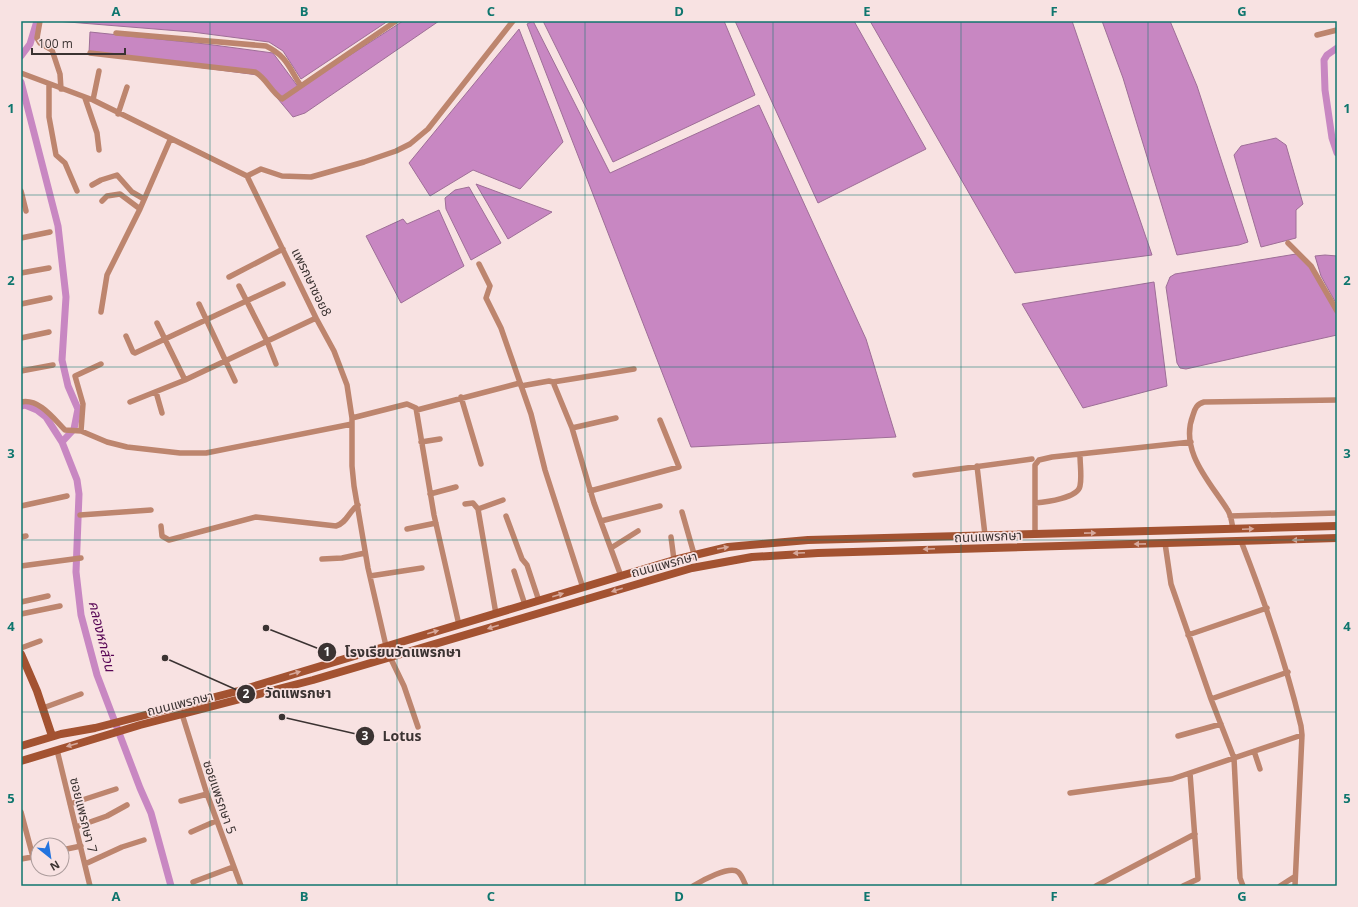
<svg xmlns="http://www.w3.org/2000/svg" width="1358" height="907" font-family="'Open Sans','Noto Sans Thai',sans-serif">
<style>
.water{fill:#c887c2;stroke:#9e6e97}
.lines{fill:none;stroke-linecap:round;stroke-linejoin:round}
.canal{stroke:#c887c2;stroke-width:7}
.street{stroke:#bd856e;stroke-width:5.5}
.secondary{stroke:#a35231;stroke-width:8}
.oneway{fill:#d6a89b}
.grid{fill:none;stroke:#0f766e;stroke-width:1;stroke-opacity:0.55}
.labels{text-anchor:middle;stroke-width:3.5;stroke-linejoin:round;paint-order:stroke}
.street-label{font-size:13px;fill:#3b3332;stroke:#f8e2e2}
.water-label{font-size:14px;font-style:italic;fill:#580655;stroke:#f8e2e2}
.leader{fill:none;stroke:#3b3332;stroke-width:1.5}
.callout-dot{fill:#3b3332;stroke:#f8e2e2;stroke-width:1.5}
.mark-label{font-size:12px;text-anchor:middle;font-weight:bold;fill:#fff}
.callout-label{font-size:14px;text-anchor:middle;font-weight:bold;fill:#3b3332;stroke:#f8e2e2;stroke-width:3.5;stroke-linejoin:round;paint-order:stroke}
.neatline{fill:none;stroke:#0f766e;stroke-width:1.5}
.grid-label{font-size:13px;text-anchor:middle;font-weight:bold;fill:#0f766e}
</style>
<rect width="100%" height="100%" fill="#f8e2e2"/>
<path class="water" d="M 56,21 L 388,21 L 301,79 L 283,51 L 269,42 L 192,32 Z
M 403,21 L 439,21 L 305,113 L 293,117 L 258,75 L 89,53 L 90,32 L 206,44 L 273,53 L 299,88 Z
M 533,21 L 610,173 L 759,105 L 866,339 L 896,437 L 691,447 L 527,24 Z
M 543,21 L 724,21 L 755,95 L 613,162 Z
M 735,21 L 854,21 L 926,149 L 818,203 Z
M 870,21 L 1072,21 L 1152,255 L 1015,273 Z
M 1102,21 L 1170,21 L 1197,86 L 1248,242 L 1239,245 L 1177,255 L 1123,78 Z
M 519,29 L 563,142 L 520,189 L 473,170 L 430,196 L 409,163 Z
M 1276,138 L 1286,145 L 1303,204 L 1296,210 L 1296,238 L 1261,247 L 1234,155 L 1241,146 Z
M 476,184 L 552,212 L 508,239 Z
M 469,187 L 501,243 L 471,260 L 446,209 L 445,198 L 455,190 Z
M 439,210 L 464,266 L 401,303 L 366,236 L 403,219 L 407,224 Z
M 1296,254 L 1303,255 L 1337,314 L 1337,335 L 1186,369 L 1180,368 L 1177,363 L 1166,287 L 1170,277 L 1175,274 Z
M 1325,255 L 1337,256 L 1337,305 L 1321,276 L 1315,256 Z
M 1154,282 L 1167,386 L 1083,408 L 1022,304 Z"/>
<g class="lines">
<path class="canal" d="M 1337,48 L 1327,55 L 1324,60 L 1325,90 L 1332,138 L 1337,153
M 21,56 L 30,44 L 37,21
M 21,82 L 58,226 L 66,297 L 62,360 L 68,386 L 78,409 L 74,429 L 62,442
M 21,406 L 25,405 L 37,410 L 46,417 L 62,442 L 77,480 L 79,494 L 76,572 L 81,615 L 97,675 L 140,788 L 151,813 L 171,886"/>
<path class="street" d="M 40,21 L 37,38 L 40,43 L 52,50 L 60,74 L 61,89
M 116,33 L 266,46 C 287,56 289,68 301,86
M 1317,35 L 1337,30
M 90,53 L 255,72 C 267,79 271,92 282,99 L 396,21
M 21,73 L 93,100 L 247,176 L 316,318 L 334,351 L 347,385 L 352,418 L 352,466 L 354,486 L 368,568 L 386,646
M 49,85 L 49,117 L 56,155 L 65,163 L 77,191
M 85,98 L 97,133 L 99,150
M 93,100 L 99,71
M 118,114 L 127,87
M 247,176 L 261,169 L 282,176 L 311,177 L 364,162 L 396,151 L 410,144 L 428,129 L 513,21
M 92,185 L 101,180 L 117,175 L 132,192 L 144,199
M 21,191 L 26,211
M 102,201 L 107,196 L 120,194 L 140,209
M 21,238 L 50,232
M 1288,243 L 1311,266 L 1337,311
M 479,264 L 490,286 L 486,298 L 501,328 L 531,414 L 545,470 L 583,588
M 21,273 L 49,268
M 229,277 L 283,249
M 239,286 L 267,341 L 276,364
M 21,304 L 50,298
M 199,304 L 235,381
M 101,312 L 107,275 L 140,209 L 170,140
M 157,323 L 185,380
M 126,336 L 133,352 L 135,353 L 283,284
M 21,338 L 49,332
M 21,371 L 53,365
M 553,382 L 634,369
M 521,386 L 549,381 L 553,382 L 572,428 L 594,503 L 621,576
M 156,392 L 162,413
M 461,397 L 481,464
M 21,402 C 39,398 54,419 65,430 L 81,431 L 107,442 L 127,447 L 180,453 L 206,453 L 352,424
M 130,402 L 185,380 L 316,318
M 417,410 L 520,383
M 352,418 L 407,404 L 416,408 L 434,515 L 459,625
M 572,428 L 616,418
M 81,431 L 83,404 L 75,376 L 101,364
M 421,442 L 440,439
M 977,466 L 985,535
M 915,475 L 1032,459
M 590,491 L 679,467 L 660,420
M 430,494 L 456,487
M 1035,503 C 1046,502 1078,498 1080,486 C 1082,477 1080,465 1080,455
M 465,504 L 473,503 L 478,509
M 21,506 L 67,496
M 682,512 L 694,554
M 80,515 L 151,510
M 506,516 L 522,559 L 527,565 L 539,601
M 1230,516 L 1337,513
M 601,521 L 660,506
M 161,526 L 162,536 L 169,540 L 256,517 L 336,526 C 347,523 349,511 358,505
M 407,529 L 436,523
M 1233,529 C 1232,523 1231,514 1227,509 C 1210,482 1179,451 1193,415 C 1195,408 1197,404 1204,402 L 1337,400
M 1035,534 L 1035,465 L 1039,460 L 1052,457 L 1191,442
M 21,537 L 26,536
M 671,537 L 674,560
M 1241,541 C 1265,602 1286,663 1301,726 L 1302,735 L 1295,886
M 1165,543 L 1171,584 L 1211,699 L 1234,758 L 1240,878 L 1243,886
M 611,548 L 638,531
M 322,559 L 342,558 L 365,553
M 21,566 L 81,558
M 514,571 L 525,605
M 370,576 L 422,568
M 21,602 L 48,596
M 21,614 L 60,606
M 496,614 L 478,509 L 503,500
M 1188,635 L 1267,608
M 21,648 L 40,641
M 390,657 L 404,686 L 418,727
M 1211,699 L 1288,672
M 43,708 L 81,694
M 182,714 L 207,794 L 241,886
M 1178,736 L 1221,724
M 57,750 L 90,886
M 1254,751 L 1260,769
M 1070,793 L 1172,779 L 1302,735
M 181,801 L 207,794
M 70,804 L 116,789
M 21,812 L 33,857
M 76,827 L 107,816 L 127,805
M 191,832 L 216,821
M 62,850 L 81,846
M 21,859 L 38,856
M 85,864 L 122,847 L 144,840
M 193,882 L 233,867
M 693,886 C 701,881 730,865 738,872 C 742,875 744,882 746,886
M 1096,886 L 1195,834
M 1183,886 L 1198,879 L 1190,773
M 1280,886 L 1294,877"/>
<path class="secondary" d="M 21,654 L 37,691 L 52,736
M 21,746 L 61,734 L 95,728 L 238,691 L 674,560 L 728,547 L 808,540 L 1337,526
M 21,761 L 140,725 L 313,680 L 692,568 L 752,557 L 818,553 L 1337,538"/>
</g>
<defs><path id="oneway-solid" d="M-6-.8H1V-3.2L6.5 0L1 3.2V.8H-6Z"/></defs>
<g class="oneway">
<use href="#oneway-solid" transform="translate(1248 529) rotate(-2)"/>
<use href="#oneway-solid" transform="translate(1090 533) rotate(-1)"/>
<use href="#oneway-solid" transform="translate(1298 540) rotate(178)"/>
<use href="#oneway-solid" transform="translate(1140 544) rotate(179)"/>
<use href="#oneway-solid" transform="translate(723 548) rotate(-10)"/>
<use href="#oneway-solid" transform="translate(929 549) rotate(178)"/>
<use href="#oneway-solid" transform="translate(799 553) rotate(177)"/>
<use href="#oneway-solid" transform="translate(617 590) rotate(163)"/>
<use href="#oneway-solid" transform="translate(558 595) rotate(-17)"/>
<use href="#oneway-solid" transform="translate(493 627) rotate(163)"/>
<use href="#oneway-solid" transform="translate(433 632) rotate(-16)"/>
<use href="#oneway-solid" transform="translate(295 673) rotate(-16)"/>
<use href="#oneway-solid" transform="translate(72 745) rotate(164)"/>
</g>
<path class="grid" d="M 210,21 L 210,886M 397,21 L 397,886M 585,21 L 585,886M 773,21 L 773,886M 961,21 L 961,886M 1148,21 L 1148,886M 21,195 L 1337,195M 21,367 L 1337,367M 21,540 L 1337,540M 21,712 L 1337,712"/>
<g class="labels">
<g class="street-label">
<text transform="translate(312 282) rotate(64)" y="5">แพรกษาซอย8</text>
<text transform="translate(988 536) rotate(-2)" y="5">ถนนแพรกษา</text>
<text transform="translate(664 564) rotate(-15)" y="5">ถนนแพรกษา</text>
<text transform="translate(180 703) rotate(-14)" y="5">ถนนแพรกษา</text>
<text transform="translate(220 797) rotate(71)" y="5">ซอยแพรกษา 5</text>
<text transform="translate(84 815) rotate(76)" y="5">ซอยแพรกษา 7</text>
</g>
<g class="water-label">
<text transform="translate(102 636) rotate(76)" y="5">คลองหกส่วน</text>
</g>
</g>
<path class="leader" d="M266 628L327 652M165 658L246 694M282 717L365 736"/>
<g class="callout-dot">
<circle cx="266" cy="628" r="4"/>
<circle cx="165" cy="658" r="4"/>
<circle cx="282" cy="717" r="4"/>
<circle cx="327" cy="652" r="10"/>
<circle cx="246" cy="694" r="10"/>
<circle cx="365" cy="736" r="10"/>
</g>
<g class="mark-label">
<text x="327" y="656">1</text>
<text x="246" y="698">2</text>
<text x="365" y="740">3</text>
</g>
<g class="callout-label">
<text x="403" y="657">โรงเรียนวัดแพรกษา</text>
<text x="298" y="698">วัดแพรกษา</text>
<text x="402" y="741">Lotus</text>
</g>
<rect width="1358" height="907" fill="none" stroke="#f8e2e2" stroke-width="44"/>
<g transform="translate(50 857) rotate(150)"><circle r="19" fill="#f8e2e2" stroke="#ac9c9c"/>
<path d="M0-3L7 15L0 10L-7 15Z" fill="#2374df"/>
<text y="-6" font-size="11" font-weight="bold" text-anchor="middle" fill="#3b3332">N</text>
</g>
<path d="M32 48v6h93v-6" fill="none" stroke="#3b3332" stroke-width="2"/>
<text x="38" y="48" font-size="12" fill="#3b3332" stroke="#f8e2e2" stroke-width="3" paint-order="stroke">100 m</text>
<rect x="22" y="22" width="1314" height="863" class="neatline"/>
<g class="grid-label">
<text x="116" y="16">A</text>
<text x="304" y="16">B</text>
<text x="491" y="16">C</text>
<text x="679" y="16">D</text>
<text x="867" y="16">E</text>
<text x="1054" y="16">F</text>
<text x="1242" y="16">G</text>
<text x="11" y="113">1</text>
<text x="1347" y="113">1</text>
<text x="11" y="285">2</text>
<text x="1347" y="285">2</text>
<text x="11" y="458">3</text>
<text x="1347" y="458">3</text>
<text x="11" y="631">4</text>
<text x="1347" y="631">4</text>
<text x="11" y="803">5</text>
<text x="1347" y="803">5</text>
<text x="116" y="901">A</text>
<text x="304" y="901">B</text>
<text x="491" y="901">C</text>
<text x="679" y="901">D</text>
<text x="867" y="901">E</text>
<text x="1054" y="901">F</text>
<text x="1242" y="901">G</text>
</g>
</svg>
